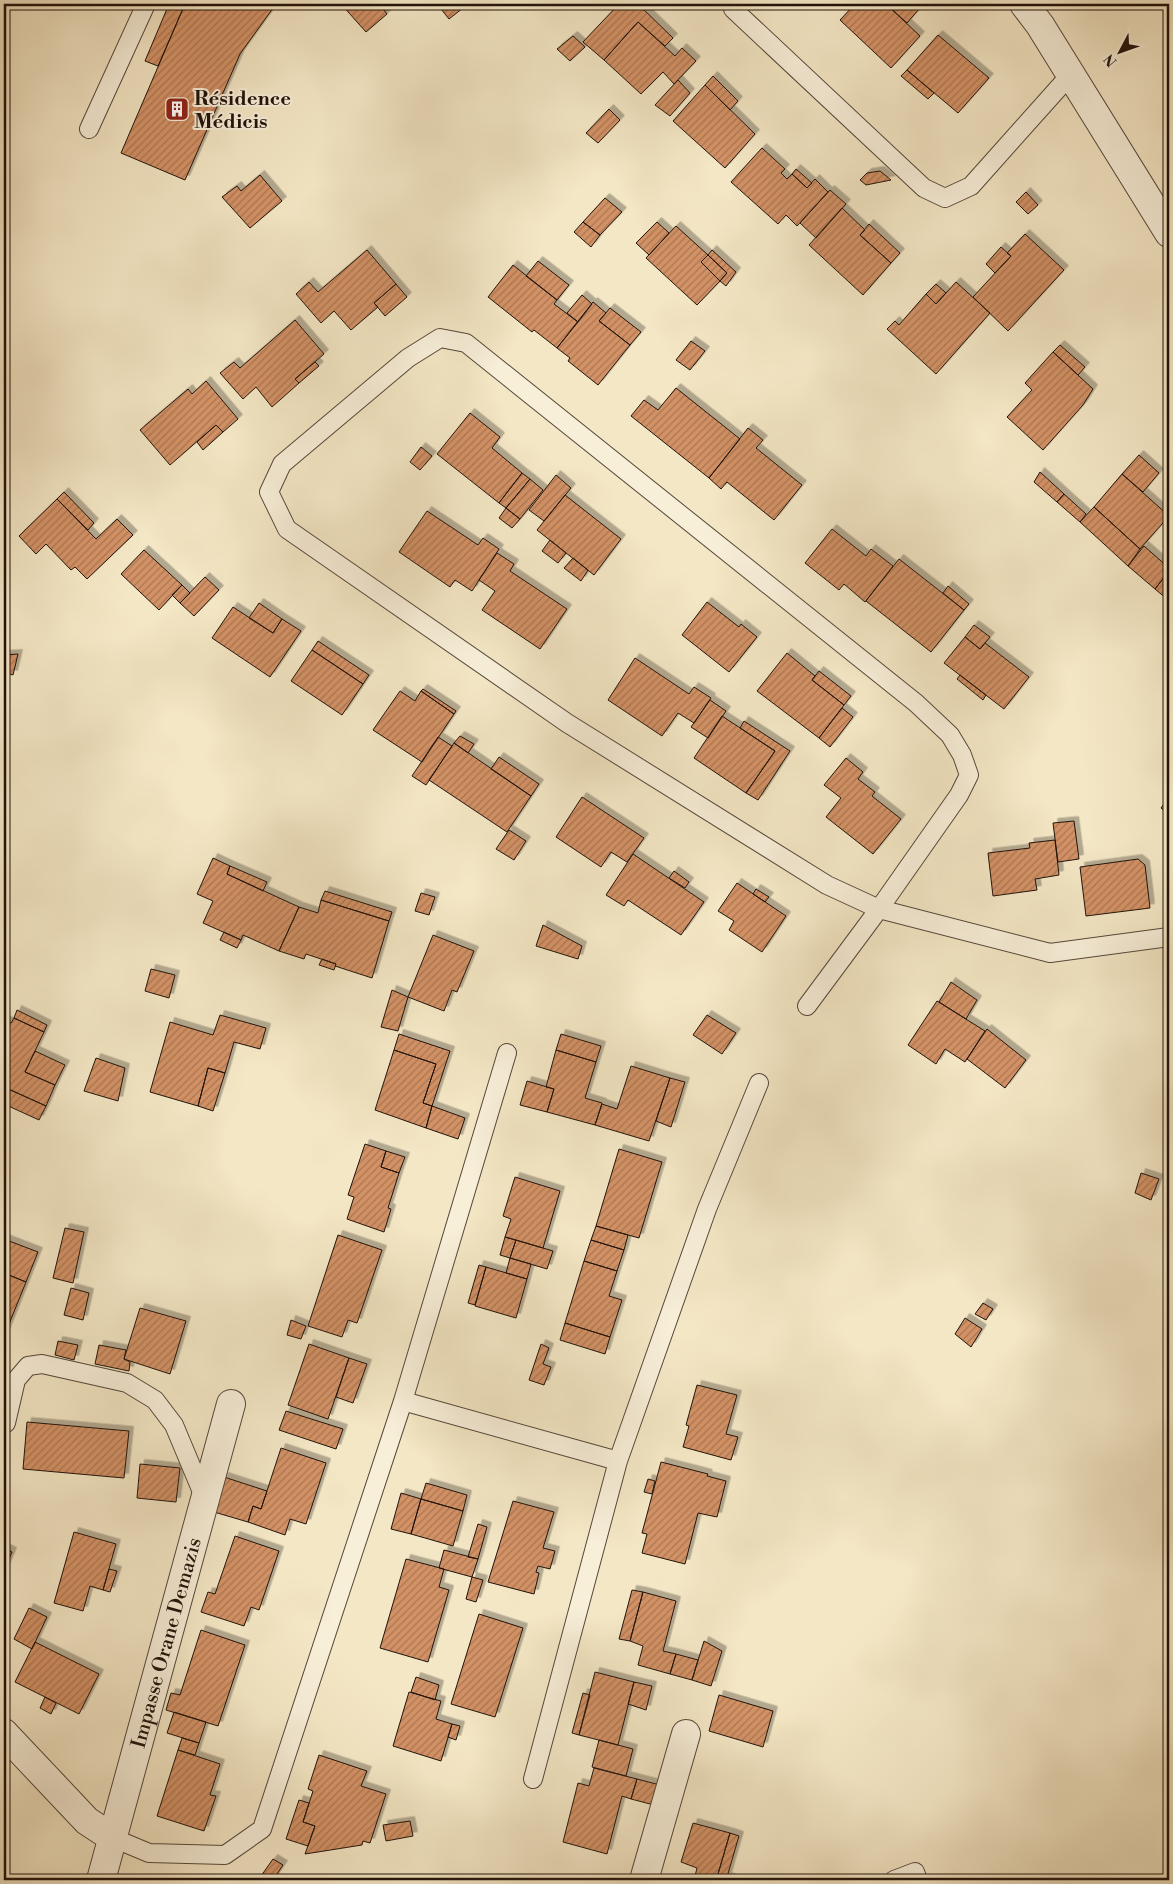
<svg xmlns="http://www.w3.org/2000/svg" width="1173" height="1884" font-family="'Libre Bodoni',serif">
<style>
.building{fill:url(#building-hatch);stroke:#20120b;filter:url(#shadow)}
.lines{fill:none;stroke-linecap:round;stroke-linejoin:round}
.lane-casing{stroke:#55473a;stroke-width:20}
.street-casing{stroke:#55473a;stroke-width:30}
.lane{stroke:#f8efd9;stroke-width:18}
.street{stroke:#f8efd9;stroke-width:28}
.labels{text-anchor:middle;stroke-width:4;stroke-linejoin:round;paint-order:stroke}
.poi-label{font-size:20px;font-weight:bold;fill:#20120b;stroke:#f8efd9;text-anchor:start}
.street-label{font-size:20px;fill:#20120b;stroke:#f8efd9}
</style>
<defs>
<pattern id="building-hatch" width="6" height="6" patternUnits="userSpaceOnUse" patternTransform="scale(1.25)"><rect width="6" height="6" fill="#d39266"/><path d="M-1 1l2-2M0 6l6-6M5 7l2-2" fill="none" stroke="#ab7652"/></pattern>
<filter id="shadow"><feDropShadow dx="4.5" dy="-4.5" stdDeviation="0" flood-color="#0004"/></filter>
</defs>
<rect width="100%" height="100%" fill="#f4e7c5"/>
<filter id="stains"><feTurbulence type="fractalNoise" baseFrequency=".004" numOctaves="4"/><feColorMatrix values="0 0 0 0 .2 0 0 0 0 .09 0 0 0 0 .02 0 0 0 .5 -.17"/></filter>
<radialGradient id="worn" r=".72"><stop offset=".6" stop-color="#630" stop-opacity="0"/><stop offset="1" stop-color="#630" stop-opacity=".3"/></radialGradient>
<path class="building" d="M 169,4 L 185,4 L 158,66 L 145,61 Z
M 185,4 L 276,4 L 240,54 L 185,180 L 121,153 Z
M 341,4 L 381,4 L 380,5 L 387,14 L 366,32 Z
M 437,4 L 468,4 L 449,19 Z
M 619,4 L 638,4 L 673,38 L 665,46 L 638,22 L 604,60 L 583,42 Z
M 855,4 L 886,4 L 920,36 L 891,68 L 840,20 Z
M 886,4 L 913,4 L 919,9 L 907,23 Z
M 638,22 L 675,56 L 682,48 L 696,61 L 674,84 L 663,72 L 641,94 L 604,60 Z
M 938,35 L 989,78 L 958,113 L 907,70 Z
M 573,36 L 585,47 L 570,61 L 557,49 Z
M 907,70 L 934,93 L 928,99 L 901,76 Z
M 713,76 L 738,101 L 730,110 L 705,85 Z
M 678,80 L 690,93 L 670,116 L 655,105 Z
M 705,85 L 755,134 L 725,168 L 673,121 Z
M 609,109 L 620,120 L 598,143 L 586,133 Z
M 762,148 L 785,169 L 781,173 L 787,179 L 792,174 L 807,188 L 815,179 L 828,192 L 797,226 L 786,215 L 778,224 L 731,182 Z
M 796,169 L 812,183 L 807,188 L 792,174 Z
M 880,171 L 891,180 L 866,185 L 860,180 L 867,173 Z
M 260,175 L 282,201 L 250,228 L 222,197 L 237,186 L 241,191 Z
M 830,190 L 846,204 L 816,238 L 800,223 Z
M 1026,192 L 1038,205 L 1028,214 L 1016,202 Z
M 605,198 L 622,212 L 600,235 L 583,222 Z
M 842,208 L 865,230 L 860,235 L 891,263 L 863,295 L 809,245 Z
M 583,222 L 600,235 L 591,247 L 574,232 Z
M 657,222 L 669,233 L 649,255 L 636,243 Z
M 869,224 L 900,253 L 891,263 L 860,235 Z
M 676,226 L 708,255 L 701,262 L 720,281 L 697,305 L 646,258 Z
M 1025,234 L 1064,270 L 1008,331 L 973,297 L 1011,256 L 1007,253 Z
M 1001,247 L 1011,256 L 995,273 L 986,264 Z
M 367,250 L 396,284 L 374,303 L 378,307 L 351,330 L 334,311 L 321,323 L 296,294 L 309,282 L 318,292 Z
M 712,250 L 736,272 L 726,286 L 720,281 L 727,273 L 708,255 Z
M 708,255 L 727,273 L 720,281 L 701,262 Z
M 538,261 L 569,285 L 557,300 L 526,276 Z
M 513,265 L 557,300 L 554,304 L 578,322 L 557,348 L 534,330 L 532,332 L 488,297 Z
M 956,282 L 990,313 L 936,374 L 887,329 L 895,321 L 899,325 L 926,294 L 936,304 Z
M 396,284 L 407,297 L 385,316 L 374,303 Z
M 936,284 L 946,293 L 936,304 L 926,294 Z
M 582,295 L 592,304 L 578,322 L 567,313 Z
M 593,302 L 606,313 L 599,321 L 630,345 L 598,385 L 568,361 L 570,358 L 557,348 Z
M 610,308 L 641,332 L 630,345 L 599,321 Z
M 295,320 L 324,354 L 295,379 L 299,383 L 272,407 L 256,387 L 243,399 L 220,373 L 234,362 L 240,368 Z
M 691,341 L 705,351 L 690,370 L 676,360 Z
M 1060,345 L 1085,367 L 1078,375 L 1053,352 Z
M 1053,352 L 1093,389 L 1083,405 L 1043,450 L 1007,417 L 1032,390 L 1025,383 Z
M 315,362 L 319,366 L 299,383 L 295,379 Z
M 206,381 L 238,419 L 223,432 L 216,425 L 170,465 L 140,430 L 188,389 L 192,394 Z
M 676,388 L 740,439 L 709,478 L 631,416 L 644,400 L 658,410 Z
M 470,413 L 500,437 L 492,448 L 522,473 L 499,503 L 437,454 Z
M 216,425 L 223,432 L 203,450 L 197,442 Z
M 748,428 L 763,440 L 756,448 L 802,485 L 774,520 L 727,482 L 721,489 L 709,478 Z
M 421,447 L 432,456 L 420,470 L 410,462 Z
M 1139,455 L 1159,473 L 1143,492 L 1122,474 Z
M 1040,472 L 1064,494 L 1057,502 L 1034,482 Z
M 522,473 L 530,479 L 506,508 L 499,503 Z
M 1122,474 L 1169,516 L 1140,549 L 1094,507 Z
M 556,475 L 571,488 L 544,521 L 529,510 Z
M 530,479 L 543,490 L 520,519 L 506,508 Z
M 64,492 L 94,523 L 88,530 L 57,499 Z
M 1064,494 L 1086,514 L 1080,522 L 1057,502 Z
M 565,495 L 621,539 L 594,575 L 537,530 Z
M 57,499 L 96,539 L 117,519 L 133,535 L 87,579 L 75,567 L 71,570 L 46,544 L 36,554 L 19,536 Z
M 1094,507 L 1140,549 L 1128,566 L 1080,522 Z
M 506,508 L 520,519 L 512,528 L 499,518 Z
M 427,511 L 478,545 L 483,538 L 499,549 L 472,591 L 455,580 L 450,587 L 399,552 Z
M 832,529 L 866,556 L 871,549 L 893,566 L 865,602 L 844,584 L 839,590 L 805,563 Z
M 550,540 L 566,553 L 558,563 L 542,551 Z
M 1144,546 L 1169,568 L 1169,571 L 1155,589 L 1128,566 Z
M 144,550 L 182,585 L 159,610 L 121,574 Z
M 497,553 L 514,564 L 510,571 L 567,609 L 540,649 L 482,610 L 495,591 L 479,580 Z
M 573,558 L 588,570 L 581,581 L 564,568 Z
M 899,559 L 964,610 L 931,652 L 866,601 Z
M 1169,571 L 1169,597 L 1167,599 L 1155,589 Z
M 205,577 L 219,590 L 194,616 L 180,603 Z
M 182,585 L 190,593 L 180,603 L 172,595 Z
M 948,586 L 969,604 L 964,610 L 943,593 Z
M 707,602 L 739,627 L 741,624 L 757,637 L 729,672 L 682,635 Z
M 259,603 L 282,619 L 273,633 L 249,618 Z
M 233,607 L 273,633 L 282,619 L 301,631 L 270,677 L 212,638 Z
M 974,625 L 990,637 L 980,649 L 965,637 Z
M 965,637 L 980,649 L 985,643 L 1029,677 L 1004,709 L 944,663 Z
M 318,641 L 369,675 L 363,684 L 312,650 Z
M 312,650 L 363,684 L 342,715 L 291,681 Z
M 787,653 L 815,676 L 812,680 L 844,705 L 819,738 L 757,691 Z
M 18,654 L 13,675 L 4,672 L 4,655 Z
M 635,658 L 689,694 L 694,687 L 711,698 L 694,723 L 678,713 L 662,736 L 608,700 Z
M 819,671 L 851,696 L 844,705 L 812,680 Z
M 960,675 L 986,695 L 983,700 L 957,679 Z
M 423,689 L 456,711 L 454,714 L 421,691 Z
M 400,691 L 415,701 L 421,691 L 454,714 L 422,762 L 373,730 Z
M 710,700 L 726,711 L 708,738 L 691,727 Z
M 842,708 L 853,717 L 830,747 L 819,738 Z
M 722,716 L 775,751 L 746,793 L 694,758 Z
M 744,721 L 790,751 L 758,800 L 746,793 L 775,751 L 740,728 Z
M 460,736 L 474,744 L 468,753 L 454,743 Z
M 438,737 L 452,746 L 426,785 L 412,776 Z
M 454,743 L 531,796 L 507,832 L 429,780 Z
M 499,757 L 539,784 L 531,796 L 491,769 Z
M 846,758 L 863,772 L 858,779 L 875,792 L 872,796 L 901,819 L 873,854 L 826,817 L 841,798 L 824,785 Z
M 582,797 L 644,838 L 627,862 L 611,852 L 601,867 L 556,837 Z
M 1169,797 L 1169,814 L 1161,808 Z
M 1074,821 L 1079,859 L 1058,862 L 1053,823 Z
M 509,830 L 526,841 L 514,860 L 496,849 Z
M 1055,840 L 1059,875 L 1035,879 L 1037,890 L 993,896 L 988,853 L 1030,848 L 1029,843 Z
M 633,854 L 704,902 L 681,935 L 628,900 L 624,906 L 606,895 Z
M 213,858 L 230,866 L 227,874 L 299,907 L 279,951 L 243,935 L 241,940 L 203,923 L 213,901 L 197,894 Z
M 1138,859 L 1145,865 L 1150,908 L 1086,916 L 1080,867 Z
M 230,866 L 267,882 L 263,891 L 227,874 Z
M 674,871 L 689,882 L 685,888 L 669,878 Z
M 737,883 L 786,916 L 762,952 L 729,930 L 734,921 L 718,911 Z
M 756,889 L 769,897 L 765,902 L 753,894 Z
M 325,891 L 392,912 L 389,921 L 321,900 Z
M 421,893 L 435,897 L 429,915 L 415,911 Z
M 321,900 L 389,921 L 372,978 L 335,966 L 336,964 L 306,954 L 304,959 L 279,951 L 299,907 L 318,913 Z
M 543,925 L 582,946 L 578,959 L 536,946 Z
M 224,932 L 241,940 L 237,948 L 220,940 Z
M 433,935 L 474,951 L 457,992 L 452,990 L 444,1011 L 408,997 Z
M 322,959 L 336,964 L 334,970 L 319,965 Z
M 151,969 L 175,975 L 169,998 L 145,991 Z
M 951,982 L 977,1000 L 966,1019 L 939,1002 Z
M 392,990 L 408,997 L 398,1031 L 381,1027 Z
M 937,1001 L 985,1031 L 965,1062 L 945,1049 L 936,1064 L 908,1045 Z
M 17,1010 L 47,1025 L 44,1032 L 14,1018 Z
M 220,1015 L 266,1028 L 260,1049 L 234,1042 L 225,1073 L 208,1068 L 198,1106 L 150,1092 L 170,1022 L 213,1035 Z
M 707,1015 L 736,1033 L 722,1054 L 693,1035 Z
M 14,1018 L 44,1032 L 25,1072 L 55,1085 L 46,1106 L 4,1087 L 4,1079 L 10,1065 L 4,1062 L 4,1020 L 11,1023 Z
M 987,1029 L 1026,1060 L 1005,1088 L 967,1059 Z
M 399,1034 L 450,1051 L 432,1106 L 423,1103 L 436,1064 L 394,1050 Z
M 561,1034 L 601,1046 L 596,1062 L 556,1050 Z
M 394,1050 L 436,1064 L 423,1103 L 432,1106 L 426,1128 L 375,1110 Z
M 556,1050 L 596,1062 L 585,1098 L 602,1103 L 595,1125 L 547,1112 L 554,1089 L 546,1087 Z
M 35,1051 L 65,1065 L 55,1085 L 25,1072 Z
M 96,1058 L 125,1068 L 118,1101 L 84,1091 Z
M 631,1066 L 670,1078 L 649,1141 L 595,1125 L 602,1104 L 617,1109 Z
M 208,1068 L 225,1073 L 213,1111 L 198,1106 Z
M 670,1078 L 685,1082 L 671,1127 L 656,1121 Z
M 527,1081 L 554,1089 L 547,1112 L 520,1105 Z
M 4,1087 L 46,1106 L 39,1120 L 4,1104 Z
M 432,1106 L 465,1118 L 458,1139 L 426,1128 Z
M 365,1144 L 386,1151 L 381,1167 L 399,1173 L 388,1208 L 391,1209 L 384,1232 L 347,1219 L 354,1197 L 348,1195 Z
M 619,1149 L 662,1162 L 639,1238 L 596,1226 Z
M 386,1151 L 405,1157 L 399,1173 L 381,1167 Z
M 1141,1173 L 1159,1179 L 1151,1200 L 1135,1193 Z
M 515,1177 L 560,1191 L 543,1248 L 505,1237 L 511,1219 L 503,1216 Z
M 596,1226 L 628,1235 L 624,1250 L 591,1240 Z
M 65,1228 L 84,1232 L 73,1283 L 53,1278 Z
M 338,1235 L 382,1250 L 357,1323 L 348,1320 L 342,1337 L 308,1326 Z
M 505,1237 L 516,1240 L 510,1258 L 500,1255 Z
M 4,1239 L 38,1252 L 26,1282 L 4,1273 Z
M 516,1240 L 553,1251 L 547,1269 L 510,1258 Z
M 591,1240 L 624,1250 L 617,1271 L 584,1261 Z
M 510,1258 L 531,1264 L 527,1279 L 506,1273 Z
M 584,1261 L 617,1271 L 609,1296 L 622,1300 L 610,1337 L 565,1323 Z
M 479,1265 L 486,1267 L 475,1305 L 468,1303 Z
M 486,1267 L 527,1279 L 516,1318 L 475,1306 Z
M 4,1273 L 26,1282 L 5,1334 L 4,1334 Z
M 71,1288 L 89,1293 L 83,1320 L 64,1315 Z
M 983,1303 L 993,1309 L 986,1320 L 975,1314 Z
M 140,1308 L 186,1321 L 170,1374 L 124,1359 Z
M 965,1318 L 982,1329 L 971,1347 L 955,1334 Z
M 291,1320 L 306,1326 L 301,1339 L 287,1335 Z
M 565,1323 L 610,1337 L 605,1354 L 560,1340 Z
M 58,1341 L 78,1345 L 74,1360 L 55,1355 Z
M 309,1344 L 349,1358 L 328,1419 L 288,1405 Z
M 541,1344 L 549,1348 L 543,1364 L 551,1367 L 544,1385 L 529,1380 Z
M 99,1345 L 126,1350 L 124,1359 L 130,1362 L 129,1371 L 95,1364 Z
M 349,1358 L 367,1364 L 353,1403 L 336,1397 Z
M 697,1385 L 737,1395 L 726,1434 L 738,1437 L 731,1460 L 683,1447 L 689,1426 L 686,1425 Z
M 286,1411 L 343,1429 L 336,1449 L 279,1430 Z
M 27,1422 L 129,1431 L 124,1478 L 23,1469 Z
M 281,1448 L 326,1463 L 306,1524 L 290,1519 L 285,1535 L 248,1522 L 253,1506 L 261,1509 Z
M 661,1462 L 708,1474 L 707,1476 L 726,1481 L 717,1517 L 698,1513 L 685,1564 L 642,1553 L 647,1534 L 642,1533 Z
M 140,1464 L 180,1468 L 176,1502 L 137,1498 Z
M 224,1477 L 267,1491 L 261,1509 L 253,1506 L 248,1522 L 214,1512 Z
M 648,1479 L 655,1481 L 652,1494 L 644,1492 Z
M 426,1483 L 467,1495 L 463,1511 L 421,1499 Z
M 401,1493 L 421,1499 L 411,1534 L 391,1529 Z
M 421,1499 L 463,1511 L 453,1546 L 411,1534 Z
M 513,1501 L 554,1512 L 543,1548 L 555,1551 L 550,1569 L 538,1566 L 536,1572 L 539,1573 L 534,1594 L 488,1582 Z
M 478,1524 L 487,1527 L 478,1559 L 468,1557 Z
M 74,1532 L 116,1544 L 103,1590 L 90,1586 L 83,1611 L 54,1603 Z
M 235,1536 L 279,1551 L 259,1610 L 251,1607 L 244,1626 L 201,1612 L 208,1592 L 215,1594 Z
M 4,1548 L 12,1552 L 4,1571 Z
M 444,1550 L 478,1559 L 472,1577 L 439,1568 Z
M 406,1559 L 444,1569 L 439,1587 L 449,1590 L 428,1662 L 380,1648 Z
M 109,1569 L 117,1571 L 110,1592 L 103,1590 Z
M 472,1577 L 483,1580 L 476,1602 L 466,1599 Z
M 632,1590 L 643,1592 L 630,1641 L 619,1639 Z
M 643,1592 L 676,1601 L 663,1651 L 676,1654 L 670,1674 L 638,1665 L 643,1646 L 630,1641 Z
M 29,1608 L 47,1617 L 32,1649 L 14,1639 Z
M 479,1614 L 523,1628 L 495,1717 L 451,1704 Z
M 201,1630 L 245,1645 L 218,1726 L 166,1710 L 171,1693 L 180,1695 Z
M 704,1641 L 722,1651 L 711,1686 L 692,1680 Z
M 35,1642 L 99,1674 L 79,1714 L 15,1682 Z
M 676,1654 L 698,1660 L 692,1680 L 670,1674 Z
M 595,1672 L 634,1682 L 618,1745 L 579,1735 Z
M 416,1677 L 439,1685 L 435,1700 L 411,1692 Z
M 634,1682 L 652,1686 L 646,1710 L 628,1704 Z
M 409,1692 L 441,1701 L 436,1719 L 452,1724 L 441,1761 L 393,1746 Z
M 583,1693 L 590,1695 L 579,1735 L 572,1733 Z
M 719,1695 L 773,1711 L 763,1747 L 709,1731 Z
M 45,1697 L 56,1703 L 51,1714 L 40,1708 Z
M 174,1712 L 206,1722 L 199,1743 L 167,1733 Z
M 452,1724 L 460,1726 L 456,1740 L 448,1737 Z
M 182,1738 L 199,1743 L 195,1755 L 178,1750 Z
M 599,1740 L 633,1749 L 626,1776 L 592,1767 Z
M 178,1750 L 220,1764 L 210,1795 L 216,1796 L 204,1831 L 157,1816 Z
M 319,1755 L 367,1771 L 361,1786 L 386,1794 L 370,1843 L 363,1841 L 362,1845 L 305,1854 L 315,1826 L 303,1822 L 313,1791 L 308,1789 Z
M 594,1768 L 637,1779 L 631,1799 L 622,1796 L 607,1854 L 563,1842 L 578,1783 L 589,1786 Z
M 637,1779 L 660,1785 L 654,1805 L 631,1799 Z
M 299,1800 L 309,1803 L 303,1822 L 315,1826 L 308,1846 L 286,1839 Z
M 410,1821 L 413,1836 L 386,1841 L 383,1825 Z
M 693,1823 L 730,1833 L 718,1874 L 735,1880 L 694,1880 L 697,1868 L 681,1862 Z
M 730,1833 L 739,1836 L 727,1877 L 718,1874 Z
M 273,1859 L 283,1865 L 273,1880 L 268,1880 L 261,1876 Z"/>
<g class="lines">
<g class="lane-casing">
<path id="lane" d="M 733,9 L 924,188 L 945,198 L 971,186 L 1071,74
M 89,129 L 146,4
M 807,1006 L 879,909 L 959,795 L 969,775 L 962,755 L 950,735 L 916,703 L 466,343 L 440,338 L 408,358 L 282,464 L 269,492 L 287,529 L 567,723 L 827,885 L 879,909 L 1050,953 L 1169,937
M 403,1401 L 618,1461
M 6,1423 L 16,1380 L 28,1366 L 42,1364 L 127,1383 L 155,1400 L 174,1425 L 205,1499
M 533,1779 L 618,1461 L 707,1209 L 759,1083
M 113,1838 L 149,1853 L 225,1855 L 262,1829 L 403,1401 L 507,1053
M 894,1880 L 915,1872 L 918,1880"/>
</g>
<g class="street-casing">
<g id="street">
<path d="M 1024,4 L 1040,25 L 1169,233"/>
<path d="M 4,1733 L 87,1821 L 113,1838"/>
<path id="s1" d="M 101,1880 L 231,1404"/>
<path d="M 644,1880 L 686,1734"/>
</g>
</g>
<use href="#lane" class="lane"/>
<use href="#street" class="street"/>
</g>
<defs>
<g id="building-square" transform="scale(1.25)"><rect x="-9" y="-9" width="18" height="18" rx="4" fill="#8f2418" stroke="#f8efd9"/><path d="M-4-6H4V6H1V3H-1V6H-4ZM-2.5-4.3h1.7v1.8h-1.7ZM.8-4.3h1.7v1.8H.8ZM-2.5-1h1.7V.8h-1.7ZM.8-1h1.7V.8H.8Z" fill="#fff"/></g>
</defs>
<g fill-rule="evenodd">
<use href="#building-square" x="177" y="109"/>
</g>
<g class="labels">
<g class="poi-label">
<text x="194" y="105">Résidence<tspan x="194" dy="23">Médicis</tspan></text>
</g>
<g class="street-label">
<text dy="7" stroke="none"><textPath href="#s1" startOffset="246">Impasse Orane Demazis</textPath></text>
</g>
</g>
<rect width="1173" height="1884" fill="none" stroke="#f4e7c5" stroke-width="20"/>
<rect x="5" y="5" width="1163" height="1874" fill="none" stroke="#20120b" stroke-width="2.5"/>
<rect x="10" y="10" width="1153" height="1864" fill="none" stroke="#20120b"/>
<g transform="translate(1120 52) rotate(229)" stroke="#f8efd9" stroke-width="4" paint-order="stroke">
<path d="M0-4L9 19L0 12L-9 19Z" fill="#20120b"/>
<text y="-8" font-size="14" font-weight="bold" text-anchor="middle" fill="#20120b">N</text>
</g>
<rect width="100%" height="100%" filter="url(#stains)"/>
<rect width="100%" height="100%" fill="url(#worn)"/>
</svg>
